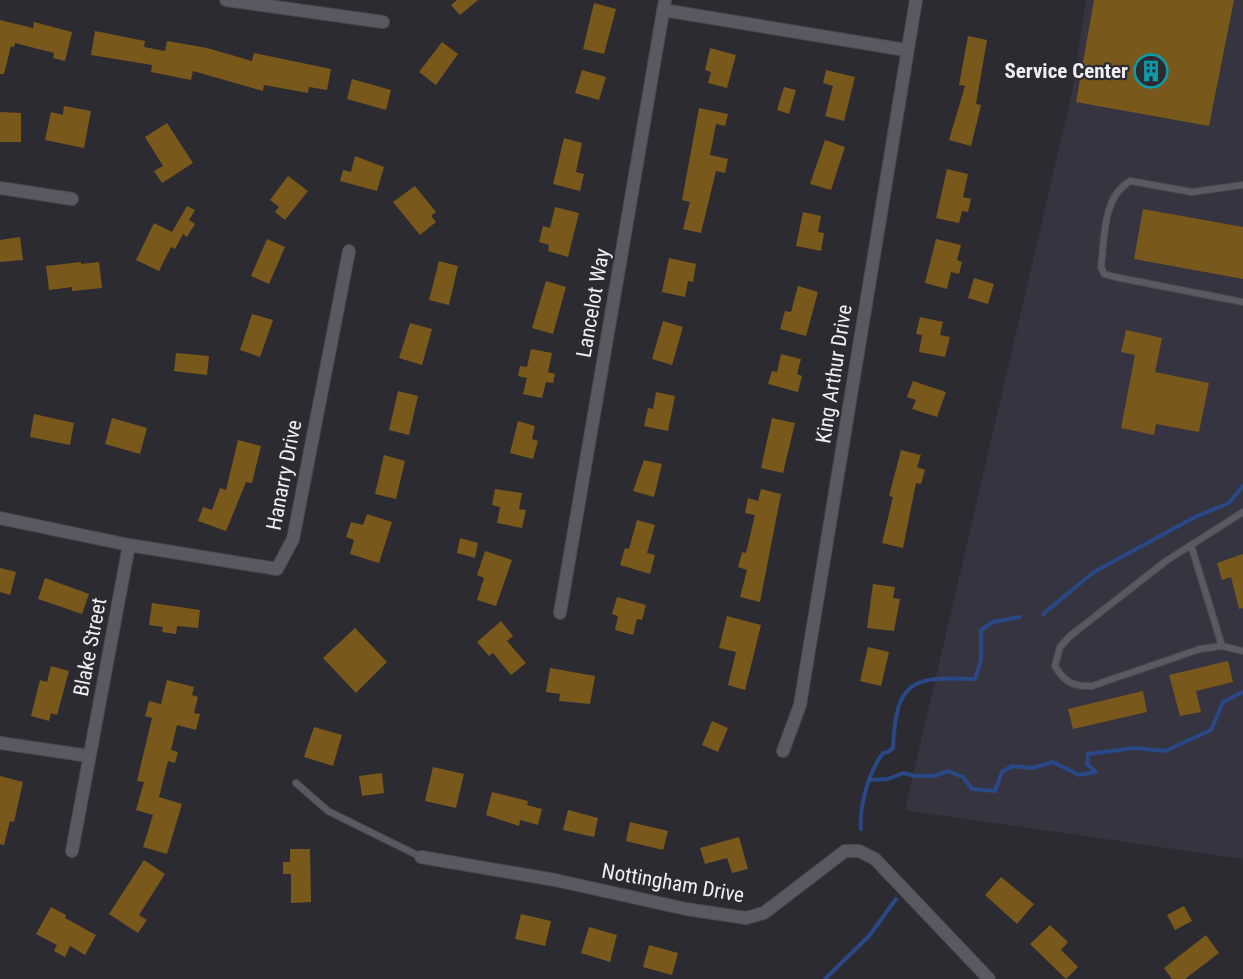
<svg xmlns="http://www.w3.org/2000/svg" width="1243" height="979" font-family="'Roboto Condensed',sans-serif">
<rect width="100%" height="100%" fill="#2d2b32"/>
<!-- built -->
<path fill="#373441" d="M1086,0H1243V859L905,810L1072,93Z"/>
<g fill="none" stroke-linecap="round" stroke-linejoin="round">
<!-- stream -->
<path stroke="#294886" stroke-width="4" d="M1043,614L1094,572L1195,517L1229,503L1243,486
M871,780L888,779L903,773L916,776H934L948,771L963,777L972,789L995,791L1002,772L1012,766L1032,768L1053,762L1079,775L1096,772L1087,764L1088,754L1135,748L1165,751L1211,730L1223,702L1243,692
M861,829C859,805 869,772 883,753L888,752L893,748C896,681 911,676 975,679L981,660V630L993,622L1020,617
M825,979L869,936L896,899"/>
</g>
<!-- building -->
<path fill="#79581b" d="M457,0H478L460,15L451,5Z
M1094,0H1234L1209,126L1076,102Z
M594,3L616,9L604,54L583,49Z
M0,20L33,28L34,22L72,32L65,61L53,58L54,53L15,43L14,47L11,46L4,74H0Z
M95,31L145,41L144,47L165,51L167,41L207,48L252,61L254,53L331,69L327,90L309,87L308,93L264,85L263,91L193,71L191,80L151,72L152,65L91,55Z
M968,36L987,40L976,104L981,105L971,146L949,140L965,86L959,85Z
M442,42L458,54L436,85L419,72Z
M710,48L736,55L727,88L708,83L711,72L705,70Z
M582,70L606,77L599,100L575,93Z
M826,70L855,77L844,121L825,116L833,86L823,83Z
M352,79L391,90L386,110L347,99Z
M784,87L796,90L789,114L777,110Z
M64,106L91,111L84,148L45,140L51,112L63,115Z
M699,108L728,114L725,126L716,124L710,155L728,159L725,173L716,171L701,233L683,229L690,202L682,200Z
M0,112L21,113V142H0Z
M167,123L193,163L162,183L154,171L163,166L145,137Z
M564,138L582,143L576,172L584,174L580,191L553,184Z
M825,140L845,147L831,190L810,184Z
M355,156L384,167L377,191L340,181L343,170L351,172Z
M947,169L968,174L963,197L971,199L968,212L962,211L959,223L936,218Z
M288,176L308,191L285,220L275,212L279,207L270,200Z
M415,186L436,212L431,216L436,222L420,235L393,202Z
M187,206L195,210L189,220L195,224L187,237L183,234L175,249L171,247L159,271L136,260L154,223L172,232Z
M555,207L579,213L568,257L548,251L549,245L539,242L543,226L550,228Z
M1143,209L1243,227V279L1134,259Z
M803,212L821,216L818,232L824,233L821,251L796,246Z
M20,237L23,260L0,262V240Z
M267,239L285,247L269,284L251,276Z
M936,239L961,245L957,260L962,262L959,274L951,272L947,289L925,283Z
M669,258L696,264L693,282L688,281L685,297L662,292Z
M439,261L458,266L449,305L429,300Z
M81,262V264L99,262L102,288L72,291V287L49,290L46,266Z
M974,278L994,284L988,304L968,298Z
M546,281L566,287L553,334L532,328Z
M798,286L818,292L806,336L780,329L785,311L791,312Z
M252,314L273,320L260,357L240,350Z
M920,317L943,322L940,335L950,337L945,357L919,352L922,335L916,334Z
M663,321L683,327L672,365L652,359Z
M410,323L432,329L422,365L399,358Z
M1126,330L1162,338L1155,372L1209,383L1199,432L1156,424L1154,435L1121,428L1135,355L1121,352Z
M531,349L552,353L548,372L555,374L553,383L546,382L542,398L523,394L527,378L518,376L520,366L527,367Z
M176,353L209,356L207,375L174,371Z
M781,354L801,359L797,374L802,376L798,392L768,384L772,371L777,372Z
M913,381L946,392L937,417L912,409L916,400L907,397Z
M398,391L418,396L409,435L389,430Z
M656,392L675,396L668,431L644,426L648,408L653,409Z
M34,414L74,423L70,445L30,437Z
M112,418L147,428L140,454L105,444Z
M772,418L795,423L783,473L761,468Z
M518,421L535,426L532,439L538,441L533,459L510,453Z
M238,440L261,446L252,483L246,482L226,531L198,521L203,507L212,510L220,488L226,490Z
M901,450L921,455L917,467L925,470L921,484L916,483L903,548L882,543L893,497L889,496Z
M384,455L405,461L396,499L375,494Z
M644,460L662,464L654,497L633,491Z
M495,489L522,493L519,509L526,510L522,528L497,523L500,507L492,505Z
M761,489L781,494L760,602L740,597L747,570L738,567L742,552L746,553L755,515L745,513L748,498L758,501Z
M367,514L392,522L379,563L350,554L354,540L346,537L351,522L363,525Z
M637,520L655,525L647,553L655,555L650,574L620,565L625,548L629,549Z
M460,538L478,543L475,558L457,553Z
M485,551L512,560L496,606L477,600L484,578L477,575Z
M1243,554V608L1239,609L1231,577L1222,580L1217,563Z
M0,568L16,572L10,595L0,592Z
M45,578L89,594L82,614L38,599Z
M873,584L895,587L893,598L900,599L894,631L867,628Z
M617,597L646,605L642,620L637,619L633,635L615,630L618,616L612,614Z
M152,603L200,610L198,628L177,626L176,634L162,632L163,627L149,625Z
M727,616L761,625L745,690L728,685L736,652L719,648Z
M501,621L513,636L507,641L526,663L511,675L493,653L489,656L477,642Z
M355,628L387,662L356,693L323,658Z
M868,647L889,652L881,686L860,681Z
M1228,661L1233,682L1196,691L1201,712L1180,716L1169,675Z
M51,666L69,671L57,715L51,713L49,721L31,716L40,680L47,682Z
M550,668L595,676L590,704L559,701L560,694L546,692Z
M167,680L194,687L192,695L198,697L194,713L200,714L196,730L177,725L171,750L178,752L175,763L168,761L159,797L182,804L167,854L143,847L153,815L136,810L144,782L137,781L152,718L145,716L149,701L161,704Z
M1143,691L1147,712L1073,729L1068,709Z
M712,721L728,728L718,752L702,745Z
M314,727L342,735L333,766L304,757Z
M433,767L464,774L456,808L425,801Z
M382,773L384,793L362,796L359,776Z
M0,776L23,782L14,822L10,821L4,845L0,844Z
M492,792L528,801L527,805L542,809L538,825L520,820L519,826L486,815Z
M568,810L598,818L594,837L563,830Z
M630,822L668,831L663,850L626,841Z
M739,837L748,869L732,873L727,858L705,864L700,848Z
M290,849H310L311,902L291,903V874H283V862H290Z
M144,860L165,874L139,915L147,920L138,933L109,914Z
M1001,877L1034,904L1017,924L985,895Z
M1184,906L1192,921L1175,930L1167,915Z
M51,907L66,915L65,918L96,935L85,955L70,946L65,957L54,951L57,945L36,934Z
M521,914L551,921L545,946L515,939Z
M1050,925L1068,942L1061,950L1078,967L1066,979L1030,944Z
M589,927L617,935L610,962L581,953Z
M1206,935L1219,953L1185,979H1172L1164,968Z
M649,945L678,953L672,975L643,967Z"/>
<g fill="none" stroke-linecap="round" stroke-linejoin="round">
<defs>
<path id="service" d="M1243,185L1192,192L1130,181C1102,198 1105,237 1101,267L1104,274L1115,277L1243,302
M1243,512L1166,561L1070,636L1060,647L1055,666C1064,682 1074,687 1092,686L1200,649L1222,646L1243,651
M1191,545L1222,646
M296,783L328,811L421,857"/>
<path id="minor" d="M226,0L383,22
M663,10L906,50
M0,188L72,199
M0,518L129,545L277,569L293,539L349,251
M560,613L665,0
M0,743L89,756
M783,751L800,705L916,0
M72,851L129,545
M421,857L555,880L686,909L746,918L764,913L845,851H859L875,859L989,979"/>
</defs>
<!-- service casing -->
<use href="#service" stroke="#49484e" stroke-width="8"/>
<!-- minor casing -->
<use href="#minor" stroke="#49484e" stroke-width="14"/>
<!-- service -->
<use href="#service" stroke="#5a5961" stroke-width="6"/>
<!-- minor -->
<use href="#minor" stroke="#5a5961" stroke-width="12"/>
</g>
<!-- icons -->
<defs>
<symbol id="building-ring" viewBox="-11 -11 22 22"><circle r="9.5" fill="#2d2b32" stroke="#0f9aa8" stroke-width="1.5"/><path d="M-4-6H4V6H1V3H-1V6H-4ZM-2.5-4.3h1.7v1.8h-1.7ZM.8-4.3h1.7v1.8H.8ZM-2.5-1h1.7V.8h-1.7ZM.8-1h1.7V.8H.8Z" fill="#0f9aa8"/></symbol>
</defs>
<g fill-rule="evenodd">
<use href="#building-ring" x="1132" y="52" width="38" height="38"/>
</g>
<g text-anchor="middle" stroke-width="4.5" stroke-linejoin="round" paint-order="stroke">
<!-- poi labels -->
<g font-size="21" font-weight="bold" fill="#efeef3" stroke="#2d2b32" text-anchor="end">
<text x="1128" y="78">Service Center</text>
</g>
<!-- street labels -->
<g font-size="21" fill="#efeef3" stroke="#2d2b32">
<text transform="translate(593 303) rotate(-80)" y="7">Lancelot Way</text>
<text transform="translate(834 374) rotate(-81)" y="7">King Arthur Drive</text>
<text transform="translate(284 475) rotate(-79)" y="7">Hanarry Drive</text>
<text transform="translate(90 647) rotate(-79)" y="7">Blake Street</text>
<text transform="translate(673 883) rotate(10)" y="7">Nottingham Drive</text>
</g>
</g>
</svg>
